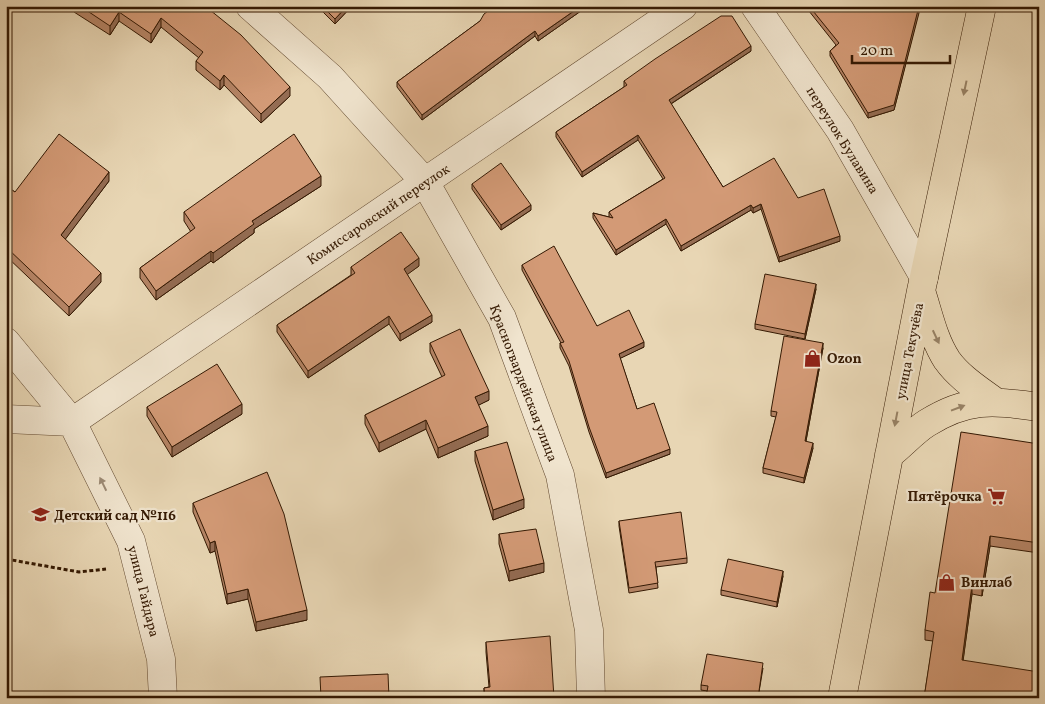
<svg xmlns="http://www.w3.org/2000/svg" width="1045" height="704" font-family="Vollkorn,serif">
<rect width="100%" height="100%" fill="#e8d6b4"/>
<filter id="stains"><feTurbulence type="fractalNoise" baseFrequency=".004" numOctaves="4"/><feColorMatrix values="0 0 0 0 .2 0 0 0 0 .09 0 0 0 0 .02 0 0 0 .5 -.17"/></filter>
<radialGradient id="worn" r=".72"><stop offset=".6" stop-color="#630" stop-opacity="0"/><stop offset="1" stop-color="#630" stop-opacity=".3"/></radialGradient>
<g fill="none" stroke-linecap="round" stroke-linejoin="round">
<defs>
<path id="minor" d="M250,6L330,77L425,182L502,318L560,475L589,630L591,698
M755,6L840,130L924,277
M6,342L72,422L131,541L161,659L163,698
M6,419L72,422L683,6"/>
<path id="major" d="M922,294C929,316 934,340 947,360C959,377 978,389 994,401
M889,455C902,445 914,431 927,423C969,397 993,401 1039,407
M842,698L921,291L982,6"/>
</defs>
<!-- minor casing -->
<use href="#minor" stroke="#61482f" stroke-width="29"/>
<!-- major casing -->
<use href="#major" stroke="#341903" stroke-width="29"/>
<!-- path -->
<path stroke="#341903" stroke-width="3" stroke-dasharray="4 2.5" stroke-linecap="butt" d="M6,559L79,572L106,569"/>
<!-- minor -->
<use href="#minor" stroke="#f0e4ce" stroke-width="28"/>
<!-- major -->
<use href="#major" stroke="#e8d6b4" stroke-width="28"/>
</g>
<!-- wall -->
<path fill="#b58465" stroke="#341903" d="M74,6H205L290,96L261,123L224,85L220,90L196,70V61L199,58L161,27L151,43L119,21L110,35L74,12Z
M317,6H352L335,24Z
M495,6H588L538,41L535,36L422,120L397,87V82L480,21Z
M805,6H920L894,110L868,118L830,56V51L836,45Z
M751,51L671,104L723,187L798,198L840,241L779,262L761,209L753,213L751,210L681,251L666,224L616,255L593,218V213L609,217V212L663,179L638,140L582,177L556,137V132L624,87V81Z
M109,181L65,239L101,282L69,316L6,256V186L15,192Z
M472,184L531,210L501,230L472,189Z
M321,186L254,229V233L213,263L211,261L156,300L140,278V268L191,232L184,221V212Z
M522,265L597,326L644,347L620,358L637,409L670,454L606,478L589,432L569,366L560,348V343H561L522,270Z
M419,266L407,274L432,322L400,341L389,324L308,378L277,332V325L351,275V267Z
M816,289L805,339L755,329V324Z
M430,343L489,400L478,405L488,436L438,458L426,429L379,452L365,424V415L442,377L430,352Z
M823,348L806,441L813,448L804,483L763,473V468L776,417L771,416V411Z
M147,407L242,414L172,457L147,416Z
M1039,444V553L990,546L982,596L972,594L963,660L924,698L933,641L925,640V630Z
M475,451L524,508L493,520L475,461Z
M193,503L307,620L256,631L248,599L227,604L215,551L210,553L193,512Z
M619,521L687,558V563L656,567L658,588L629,593L619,526Z
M499,534L544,572L509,581L499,544Z
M783,576L777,607L721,595V590Z
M486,642L554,698H484V688L489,687L486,652Z
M763,668L758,698H706L707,691L701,690V685Z"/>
<!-- shaded-wall -->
<path fill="#946c53" stroke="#341903" d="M347,6H352L335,24V19Z
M581,6H588L538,41V36Z
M919,6H920L919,13L894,110L868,118V113Z
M119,12V21L110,35V26Z
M161,18V27L151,43V34Z
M535,31V36L422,120V115Z
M751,46V51L669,105V100Z
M224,75V85L220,90V81Z
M290,87V96L261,123V114Z
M638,135V140L582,177V172Z
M109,172V181L61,245V235Z
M321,176V186L254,229V233L213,263V253L252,221Z
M761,204V209L753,213V208Z
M531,205V210L501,230V225Z
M751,205V210L681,251V246Z
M666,219V224L616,255V250Z
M840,236V241L779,262V257Z
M211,251V261L156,300V291Z
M419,258V266L404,277V269Z
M101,273V282L69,316V307Z
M816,284V289L805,339V334Z
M432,315V322L400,341V334Z
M389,316V324L308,378V371Z
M644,342V347L619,359V354Z
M823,343V348L805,446V441Z
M489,391V400L475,407V397Z
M242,404V414L172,457V447Z
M426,420V429L379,452V443Z
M488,426V436L438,458V448Z
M813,443V448L804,483V478Z
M670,449V454L606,478V473Z
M524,499V508L493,520V510Z
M990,536V546L982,596V587Z
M215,541V551L210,553V543Z
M544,563V572L509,581V571Z
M783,571V576L777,607V602Z
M972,585V594L962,669V660Z
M248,589V599L227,604V594Z
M307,610V620L256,631V622Z"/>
<!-- building -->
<path fill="#d39a76" stroke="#341903" d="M80,6H205L241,35L290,87L261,114L224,75L220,81L196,61L203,52L161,18L151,34L119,12L110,26Z
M322,6H347L335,19Z
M495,6H581L538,36L535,31L422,115L397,82L480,21L484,14Z
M809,6H919L894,105L868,113L830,51L839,43Z
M721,16H732L751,46L669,100L723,187L774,158L798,198L824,189L840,236L779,257L761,204L753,208L751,205L681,246L666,219L616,250L593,213L613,218L609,212L665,178L638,135L582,172L556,132L627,85L624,81L655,59Z
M59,134L109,172L61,235L101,273L69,307L6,247V186L15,192Z
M294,134L321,176L252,221L254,224L213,253L211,251L156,291L140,268L195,228L184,212Z
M501,163L531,205L501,225L472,184Z
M401,232L419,258L404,269L432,315L400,334L389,316L308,371L277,325L355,273L351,267Z
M554,246L597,326L629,310L644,342L619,354L637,409L654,403L670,449L606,473L589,427L569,361L560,343L564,342L522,265Z
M765,274L816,284L805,334L755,324Z
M460,329L489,391L475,397L488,426L438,448L426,420L379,443L365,415L445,375L430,343Z
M784,336L823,343L805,441L813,443L804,478L763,468L777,412L771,411Z
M217,364L242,404L172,447L147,407Z
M961,432L1039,444V543L990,536L982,587L972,585L962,660L1039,672V690L1038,698H924L934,632L925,630L930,592L935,593Z
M507,442L524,499L493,510L475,451Z
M267,472L284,514L307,610L256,622L248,589L227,594L215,541L210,543L193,503Z
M681,512L687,558L655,562L658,583L629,588L619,521Z
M536,529L544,563L509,571L499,534Z
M728,559L783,571L777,602L721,590Z
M550,636L554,698H485L484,688L490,687L486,642Z
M707,654L763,663L758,698H706L708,686L701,685Z
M388,674L389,698H321L320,677Z"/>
<!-- one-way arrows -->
<defs><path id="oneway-solid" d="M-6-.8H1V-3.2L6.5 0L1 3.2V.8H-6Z" transform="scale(1.25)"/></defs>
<g fill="#978164">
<use href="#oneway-solid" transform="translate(965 88) rotate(102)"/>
<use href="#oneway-solid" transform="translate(936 337) rotate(65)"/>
<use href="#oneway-solid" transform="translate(958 408) rotate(-21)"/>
<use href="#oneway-solid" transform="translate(896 419) rotate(101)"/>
</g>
<use fill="#9b8973" href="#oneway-solid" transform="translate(103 484) rotate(-116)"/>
<!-- icons -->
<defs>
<symbol id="shop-bare" viewBox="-9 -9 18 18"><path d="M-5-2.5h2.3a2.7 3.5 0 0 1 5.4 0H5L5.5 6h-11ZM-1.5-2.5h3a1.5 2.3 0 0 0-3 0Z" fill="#8f2418" stroke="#f0e4ce" stroke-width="2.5" paint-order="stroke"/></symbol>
<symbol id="supermarket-bare" viewBox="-9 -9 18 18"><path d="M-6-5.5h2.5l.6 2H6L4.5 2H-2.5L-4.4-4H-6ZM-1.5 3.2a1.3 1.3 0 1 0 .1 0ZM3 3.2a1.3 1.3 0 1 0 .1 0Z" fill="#8f2418" stroke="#f0e4ce" stroke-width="2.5" paint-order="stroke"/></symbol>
<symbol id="school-bare" viewBox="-9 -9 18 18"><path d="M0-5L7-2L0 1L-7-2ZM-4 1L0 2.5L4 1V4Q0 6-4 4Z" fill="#8f2418" stroke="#f0e4ce" stroke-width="2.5" paint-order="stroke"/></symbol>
</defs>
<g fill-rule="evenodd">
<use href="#shop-bare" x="800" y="346" width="25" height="25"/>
<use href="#supermarket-bare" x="984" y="484" width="25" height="25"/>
<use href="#school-bare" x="28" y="502" width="25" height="25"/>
<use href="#shop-bare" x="934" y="570" width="25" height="25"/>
</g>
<g text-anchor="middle" stroke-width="4.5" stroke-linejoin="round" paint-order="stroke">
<!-- street labels -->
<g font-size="14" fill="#341903" stroke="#f0e4ce">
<text transform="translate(843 140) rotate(58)" y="5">переулок Булавина</text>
<text transform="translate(378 214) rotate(-34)" y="5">Комиссаровский переулок</text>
<text transform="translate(909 351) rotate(-79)" y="5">улица Текучёва</text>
<text transform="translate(524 383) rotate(69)" y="5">Красногвардейская улица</text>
<text transform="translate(144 591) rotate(76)" y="5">улица Гайдара</text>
</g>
<!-- poi labels -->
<g font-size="14" font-weight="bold" fill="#341903" stroke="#f0e4ce" text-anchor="start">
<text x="827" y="363">Ozon</text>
<text x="982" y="501" text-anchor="end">Пятёрочка</text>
<text x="54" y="520">Детский сад №116</text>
<text x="961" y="587">Винлаб</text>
</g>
</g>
<!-- margin -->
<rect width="1045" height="704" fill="none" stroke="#e8d6b4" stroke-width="25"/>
<rect x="8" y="8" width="1030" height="689" fill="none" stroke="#341903" stroke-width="2.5"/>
<rect x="12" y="12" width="1020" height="679" fill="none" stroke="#341903"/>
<!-- scale -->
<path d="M852 55v8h98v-8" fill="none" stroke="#341903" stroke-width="2.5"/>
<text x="860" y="55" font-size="15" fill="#341903" stroke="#f0e4ce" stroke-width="4" paint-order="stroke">20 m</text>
<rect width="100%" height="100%" filter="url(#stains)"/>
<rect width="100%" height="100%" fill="url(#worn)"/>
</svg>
